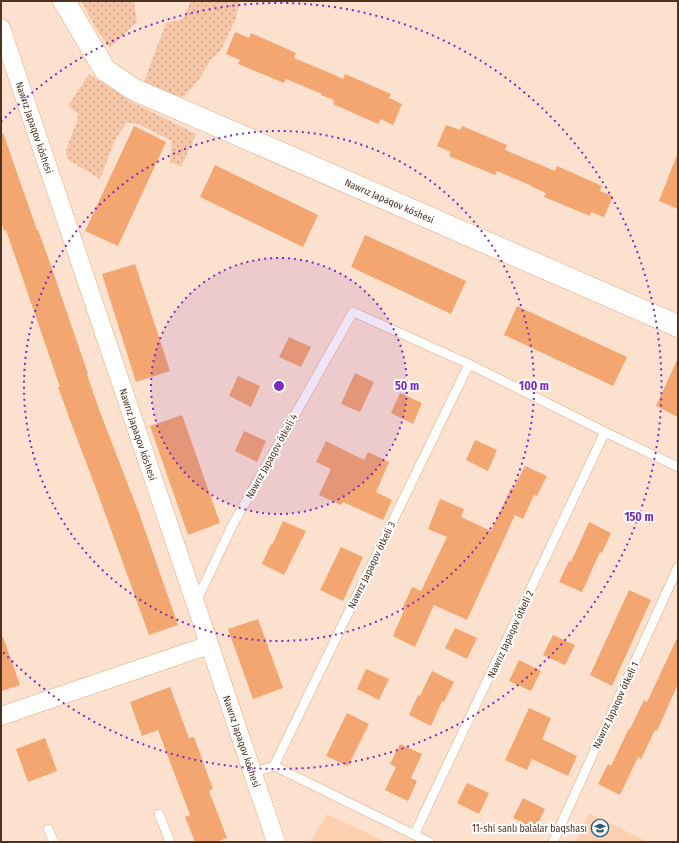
<svg xmlns="http://www.w3.org/2000/svg" width="679" height="843" font-family="'Fira Sans Condensed',sans-serif">
<defs>
<pattern id="grass-dots" width="8" height="8" patternUnits="userSpaceOnUse"><rect width="8" height="8" fill="#f5c6a7"/><path d="M2 2h.1M6 6h.1" fill="none" stroke="#c9a188" stroke-width="1.8" stroke-linecap="round"/></pattern>
</defs>
<rect width="100%" height="100%" fill="#fde1cf"/>
<!-- built -->
<path fill="#fdd0b2" d="M589,813L648,842H575Z
M327,814L386,842H310Z"/>
<!-- grass -->
<path fill="url(#grass-dots)" d="M81,1H132L134,3L137,22L110,47L98,32Z
M191,1H240L236,18L221,50L210,61L198,81L183,97L168,94L144,82L166,23L183,19Z
M89,74L132,102L196,134L181,167L170,162L172,141L141,125L127,122L115,140L100,179L67,159L66,149L77,122L78,114L68,106Z"/>
<!-- building -->
<path fill="#f3a66f" d="M235,32L249,38L251,33L296,53L294,58L330,73L343,79L345,74L391,94L389,98L402,104L393,125L381,119L378,124L333,104L334,100L321,95L322,94L286,79L284,83L238,64L240,60L226,54Z
M446,125L460,130L462,126L507,145L505,150L555,171L557,166L602,186L600,191L613,196L604,217L591,212L590,216L544,197L546,193L532,187V186L497,171L495,175L449,156L451,152L437,146Z
M134,126L166,142L118,246L85,231Z
M3,133L37,230H38L50,263L88,374L87,375L100,412L140,516L178,625L149,635L97,491L70,420L58,387H60L6,230L4,231L1,221V134Z
M677,155H678V209L659,201Z
M215,165L318,215L303,247L200,197Z
M365,235L466,281L451,314L351,267Z
M135,264L170,371L136,382L102,274Z
M517,306L627,357L613,386L504,335Z
M289,337L311,347L301,367L279,357Z
M678,358V417L656,406Z
M355,373L374,382L360,412L341,404Z
M238,376L260,386L251,407L229,396Z
M400,393L422,403L413,424L391,413Z
M182,415L220,523L188,535L150,426Z
M244,431L266,441L257,462L235,451Z
M475,440L497,450L488,471L466,460Z
M326,441L364,460L368,452L389,462L376,492L392,500L383,520L343,502L341,505L319,495L331,469L316,462Z
M525,466L547,476L537,496L534,495L523,519L515,515L467,620L434,605L415,647L393,636L405,608L403,607L412,587L421,591L447,537L428,529L440,499L464,509L461,517L491,531L511,488L513,489Z
M283,521L306,531L284,575L262,564L271,544L272,545Z
M589,522L611,533L602,553L600,552L582,592L559,582L569,561L571,562Z
M341,547L363,557L343,601L320,590Z
M629,590L651,600L612,686L590,675Z
M258,619L283,688L253,699L228,629Z
M455,628L477,638L467,659L445,648Z
M553,635L575,645L565,665L543,655Z
M678,636V684L657,731L655,730L641,759L638,757L620,795L598,784L608,764L611,766L629,728L630,729L644,700L647,702Z
M1,637H3L20,685L1,691Z
M519,660L541,671L531,691L509,681Z
M366,669L389,679L379,700L357,689Z
M432,671L454,682L444,702L442,701L431,726L409,715L418,695L420,696Z
M170,687L189,738L194,737L213,789L209,791L227,838L216,842H195L185,817L190,815L158,730L142,736L130,702Z
M529,708L551,718L542,739L577,756L568,776L532,759L527,770L505,760Z
M347,713L369,724L348,766L326,756Z
M45,738L57,771L28,782L16,749Z
M400,744L422,754L411,778L417,781L408,801L385,790L396,767L390,764Z
M467,783L489,793L479,814L457,803Z
M523,798L545,809L535,829L513,818Z"/>
<g fill="none" stroke-linecap="round" stroke-linejoin="round">
<defs>
<path id="service" d="M196,602L232,526L353,312L469,364L605,432L678,467
M274,766L469,364
M252,773L274,766L429,842
M159,814L170,842
M48,829L54,842
M414,835L605,432
M553,842L678,567"/>
<g id="minor">
<path id="s1" d="M1,28L276,842"/>
<path d="M1,716L209,645"/>
</g>
<g id="tertiary">
<path id="s2" d="M64,1L105,70L133,89L678,326"/>
</g>
</defs>
<!-- service casing -->
<use href="#service" stroke="#e7a679" stroke-width="10"/>
<!-- minor casing -->
<use href="#minor" stroke="#e7a679" stroke-width="19"/>
<!-- tertiary casing -->
<use href="#tertiary" stroke="#e7a679" stroke-width="23"/>
<!-- service -->
<use href="#service" stroke="#fff" stroke-width="9"/>
<!-- minor -->
<use href="#minor" stroke="#fff" stroke-width="18"/>
<!-- tertiary -->
<use href="#tertiary" stroke="#fff" stroke-width="22"/>
</g>
<!-- distance rings -->
<circle cx="279" cy="386" r="128" fill="#7b2cbf" fill-opacity=".12"/>
<g fill="none" stroke="#7b2cbf" stroke-width="2" stroke-dasharray="2 4">
<circle cx="279" cy="386" r="128"/>
<circle cx="279" cy="386" r="255"/>
<path d="M1 122A383 383 0 1 1 1 650"/>
</g>
<!-- icons -->
<defs>
<symbol id="school-ring" viewBox="-11 -11 22 22"><circle r="9.5" fill="#fff" stroke="#2a5e7b" stroke-width="1.5"/><path d="M0-5L7-2L0 1L-7-2ZM-4 1L0 2.5L4 1V4Q0 6-4 4Z" fill="#2a5e7b"/></symbol>
</defs>
<g fill-rule="evenodd">
<use href="#school-ring" x="590" y="818" width="20" height="20"/>
</g>
<g text-anchor="middle" stroke-width="4" stroke-linejoin="round" paint-order="stroke">
<!-- street labels -->
<g font-size="10" fill="#4e3320" stroke="#fff">
<text dy="4" stroke="none"><textPath href="#s1" startOffset="105">Nawrız Japaqov kóshesi</textPath></text>
<text dy="4" stroke="none"><textPath href="#s2" startOffset="394">Nawrız Japaqov kóshesi</textPath></text>
<text dy="4" stroke="none"><textPath href="#s1" startOffset="429">Nawrız Japaqov kóshesi</textPath></text>
<text transform="translate(271 456) rotate(-61)" y="4">Nawrız Japaqov ótkeli 4</text>
<text transform="translate(371 565) rotate(-64)" y="4">Nawrız Japaqov ótkeli 3</text>
<text transform="translate(510 634) rotate(-65)" y="4">Nawrız Japaqov ótkeli 2</text>
<text transform="translate(615 705) rotate(-65)" y="4">Nawrız Japaqov ótkeli 1</text>
<text dy="4" stroke="none"><textPath href="#s1" startOffset="753">Nawrız Japaqov kóshesi</textPath></text>
</g>
<!-- poi labels -->
<g font-size="10" fill="#4e3320" stroke="#fff" text-anchor="end">
<text x="587" y="832">11-shi sanlı balalar baqshası</text>
</g>
</g>
<circle cx="279" cy="386" r="6" fill="#7b2cbf" stroke="#fff" stroke-width="2"/>
<g font-size="12" text-anchor="middle" font-weight="bold" fill="#7b2cbf" stroke="#fff" stroke-width="4" stroke-linejoin="round" paint-order="stroke">
<text x="407" y="390">50 m</text>
<text x="534" y="390">100 m</text>
<text x="639" y="521">150 m</text>
</g>
<!-- border -->
<rect width="679" height="843" fill="none" stroke="#4e3320" stroke-width="4"/>
</svg>
